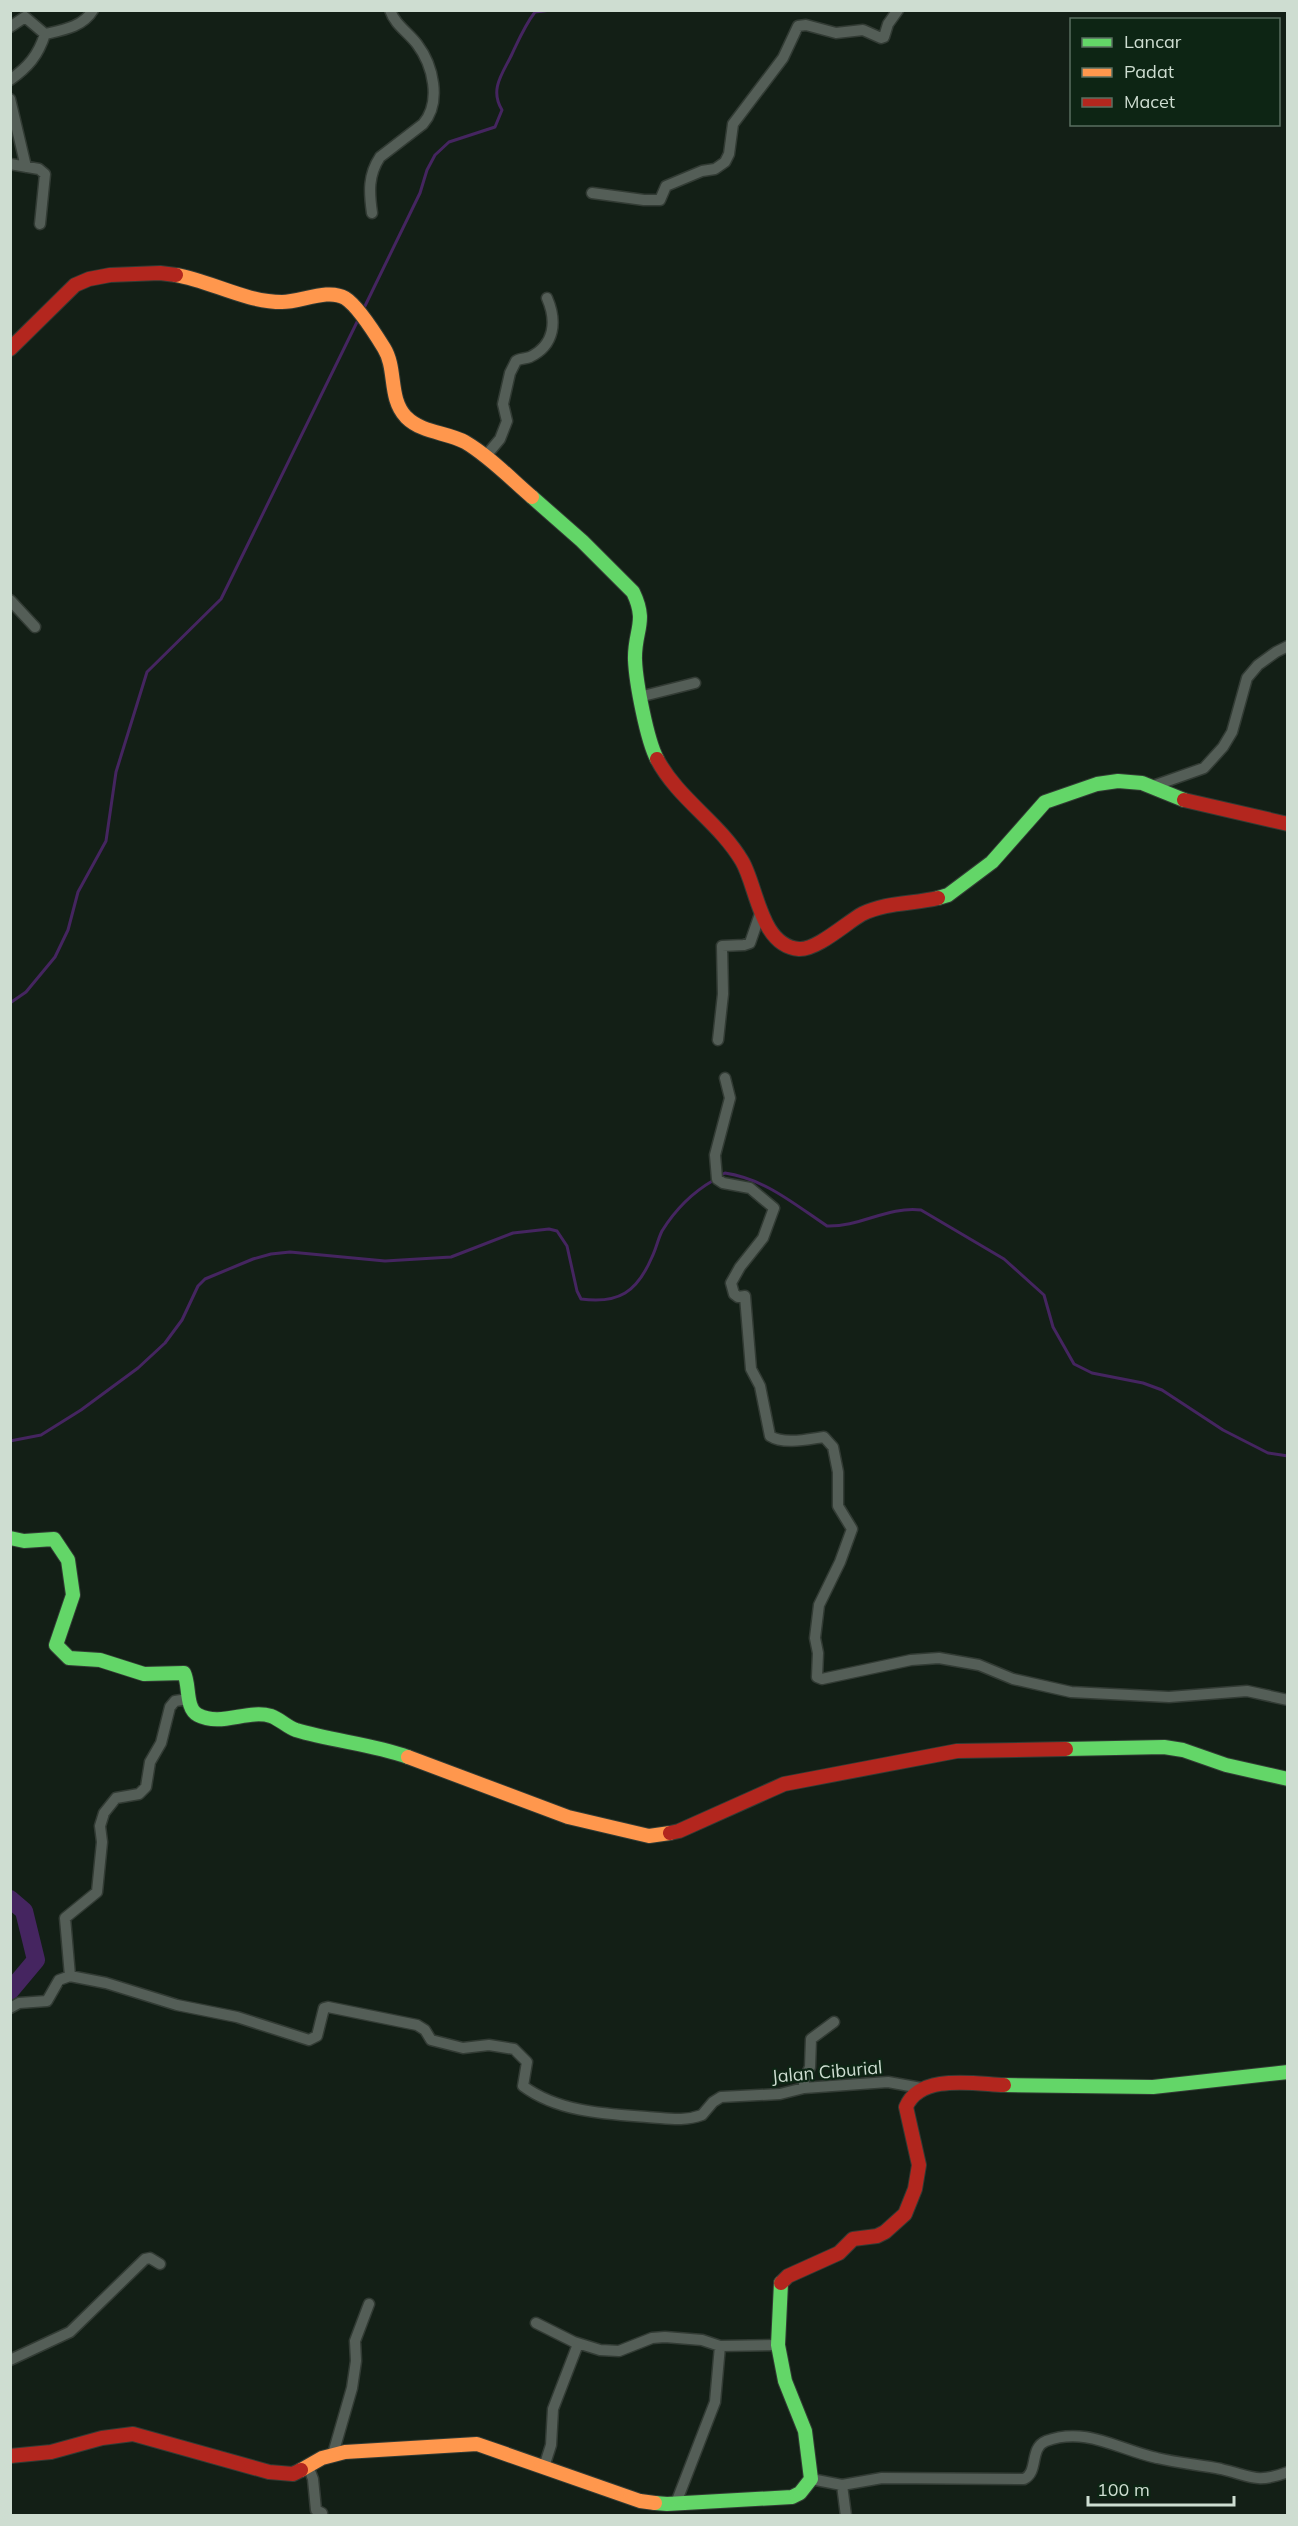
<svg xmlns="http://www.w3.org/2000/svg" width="1298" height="2526" font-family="Mulish,sans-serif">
<rect width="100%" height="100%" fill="#131f16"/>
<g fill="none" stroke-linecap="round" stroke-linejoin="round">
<!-- stream -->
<path stroke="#452560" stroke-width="3" d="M363,310L420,193L427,170L435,155L449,142L495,127L502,110C489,89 503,73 512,54C519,39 525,25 535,12L551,10
M10,1003L26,992L55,957L68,930L78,892L106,841L116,772L147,672L221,599L359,318
M719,1176L725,1173C765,1179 794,1204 827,1226C860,1227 888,1206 921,1210L1004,1259L1044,1295L1053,1327L1074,1364L1092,1373L1143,1383L1162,1390L1223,1430L1268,1453L1288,1456
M10,1441L41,1435L81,1410L138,1368L165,1343L182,1320L198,1286L205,1279L253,1259L271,1254L290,1252L385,1261L451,1257L513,1233L549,1229L557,1231L567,1246L577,1291L581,1299C619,1304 637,1292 652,1257C656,1249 658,1239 662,1231C675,1210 693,1192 714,1180"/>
<!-- river -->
<path stroke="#452560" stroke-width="18" d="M10,1899L24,1911L36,1960L10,1991"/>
<defs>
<path id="street" d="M10,27L25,17L45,34C63,30 83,27 93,10
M10,80C28,67 38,56 45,34
M10,99L26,167
M10,164L39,169L45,174L40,224
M592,193L644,200H660L666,186L702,171L715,169L725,162L729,154L733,124L783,58L798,26L806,25L836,33L863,30L881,38L884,37L888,24L898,10
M372,213C369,192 368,175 380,157L423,124C442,102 433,65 417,44C408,32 395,25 390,10
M485,457L500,439L507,421L503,404L510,373L516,361C520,358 525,359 530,357C555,345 557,321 547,298
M10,600L35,627
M643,696L695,683
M1153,786L1204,768L1223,747L1232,732L1247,678L1258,665L1276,652L1288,646
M718,1040L723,994L722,946L744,945L750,943L760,914
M725,1078L730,1098L715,1155L717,1179L723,1183L750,1188L774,1208L763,1238L740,1267L731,1283L734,1294L738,1297L745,1296L751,1369L760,1386L770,1436C784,1445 809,1439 824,1437L833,1447L838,1472V1506L852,1529L840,1562L819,1605L815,1638L818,1653L817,1677L822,1679L911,1660L939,1658L979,1665L1013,1679L1071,1692L1169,1697L1247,1691L1288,1700
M70,1976L65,1918L97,1892L102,1842L100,1826L104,1813L116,1798L139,1794L146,1787L150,1762L161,1743L170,1707L175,1701L188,1699
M10,2008L19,2003L47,2001L59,1980L70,1976L106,1983L177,2005L237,2017L309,2040L317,2036L324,2008L328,2007L417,2025L425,2030L431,2040L463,2048L489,2045L514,2049L527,2062L523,2086C558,2112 605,2114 647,2117C667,2118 683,2122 702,2115L713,2102L721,2097L780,2094L804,2088L888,2082L921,2088
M804,2088V2080L810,2067L811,2039L834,2022
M536,2323L574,2342L600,2350L619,2351L652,2338L665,2337L702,2340L720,2346L778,2345
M10,2360L70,2332L145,2259L150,2258L160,2264
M333,2454L352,2388L356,2361L355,2341L369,2304
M308,2466L313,2479L316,2510L322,2513
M544,2467L551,2445L553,2409L578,2344
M811,2479L842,2485L846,2516
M842,2485L882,2478L1024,2479C1039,2472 1029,2448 1046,2441C1086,2426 1119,2450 1157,2458C1178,2463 1200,2465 1221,2469C1251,2476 1256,2484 1288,2472
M676,2503L715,2402L720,2346"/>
<path id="fast" d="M532,497L582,541L633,592C648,623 634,630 635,660C636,683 647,740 657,759
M938,898L948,895L992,862L1045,802L1097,784L1118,781L1142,783L1184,800
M10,1538L24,1541L54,1539L68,1560L73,1595L56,1645L69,1658L100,1660L144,1674L184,1673C190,1685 185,1708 198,1715C221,1727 248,1709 271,1716C280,1719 287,1727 296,1730C332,1741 372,1744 408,1757
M1066,1749L1164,1747L1183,1750L1226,1765L1288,1779
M1004,2085L1153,2087L1288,2072
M655,2503L667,2504L792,2497L800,2493L811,2479L805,2431L785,2381L778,2345L781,2283"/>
<path id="slow" d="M176,275C211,281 245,302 282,302C301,302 328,288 345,298C358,306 376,335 384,348C397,369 388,398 406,417C422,433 446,432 465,442C489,456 511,479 532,497
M408,1757L568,1817L649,1836L670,1833
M301,2470L322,2458L345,2452L477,2444L640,2501L655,2503"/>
<path id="jam" d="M10,349L75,285L89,279L110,275L160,273L176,275
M657,759C678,799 719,822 742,861C757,886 760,946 799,949C817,950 846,923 862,914C886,902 913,904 938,898
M1184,800L1288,824
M670,1833L679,1831L784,1784L957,1751L1066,1749
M781,2283L788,2276L839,2253L853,2239L877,2236L885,2232L905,2214L915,2189L919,2165L906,2107C920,2073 975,2084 1004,2085
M10,2456L51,2452L102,2438L133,2434L269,2472L293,2474L301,2470"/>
</defs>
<!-- street casing -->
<use href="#street" stroke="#323b34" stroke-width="13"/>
<!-- fast casing -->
<use href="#fast" stroke="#323b34" stroke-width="16"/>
<!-- slow casing -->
<use href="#slow" stroke="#323b34" stroke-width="16"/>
<!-- jam casing -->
<use href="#jam" stroke="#323b34" stroke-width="16"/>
<!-- street -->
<use href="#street" stroke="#545e57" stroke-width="10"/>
<!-- fast -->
<use href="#fast" stroke="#63d668" stroke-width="14"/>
<!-- slow -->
<use href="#slow" stroke="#ff974d" stroke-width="14"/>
<!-- jam -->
<use href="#jam" stroke="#b3261e" stroke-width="14"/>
</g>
<g text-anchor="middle" stroke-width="4.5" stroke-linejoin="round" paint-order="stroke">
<!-- street labels -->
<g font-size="18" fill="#ceddd1" stroke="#0d2514">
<text transform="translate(827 2072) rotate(-5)" y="6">Jalan Ciburial</text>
</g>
</g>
<!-- border -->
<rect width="1298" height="2526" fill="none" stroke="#ceddd1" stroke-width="24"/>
<!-- legend -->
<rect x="1070" y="18" width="210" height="108" fill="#0d2514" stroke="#5a6f60" stroke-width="1.5"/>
<rect x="1082" y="38" width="30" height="9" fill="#63d668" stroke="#5a6f60" stroke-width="1.5"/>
<text x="1124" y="48" font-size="18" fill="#ceddd1">Lancar</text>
<rect x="1082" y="68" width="30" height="9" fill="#ff974d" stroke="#5a6f60" stroke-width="1.5"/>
<text x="1124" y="78" font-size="18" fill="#ceddd1">Padat</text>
<rect x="1082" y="98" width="30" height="9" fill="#b3261e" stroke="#5a6f60" stroke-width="1.5"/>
<text x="1124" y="108" font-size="18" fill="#ceddd1">Macet</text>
<!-- scale -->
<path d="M1088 2496v9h146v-9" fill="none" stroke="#ceddd1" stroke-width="3"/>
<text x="1097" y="2496" font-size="18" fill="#ceddd1" stroke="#0d2514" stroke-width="4.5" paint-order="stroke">100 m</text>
</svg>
